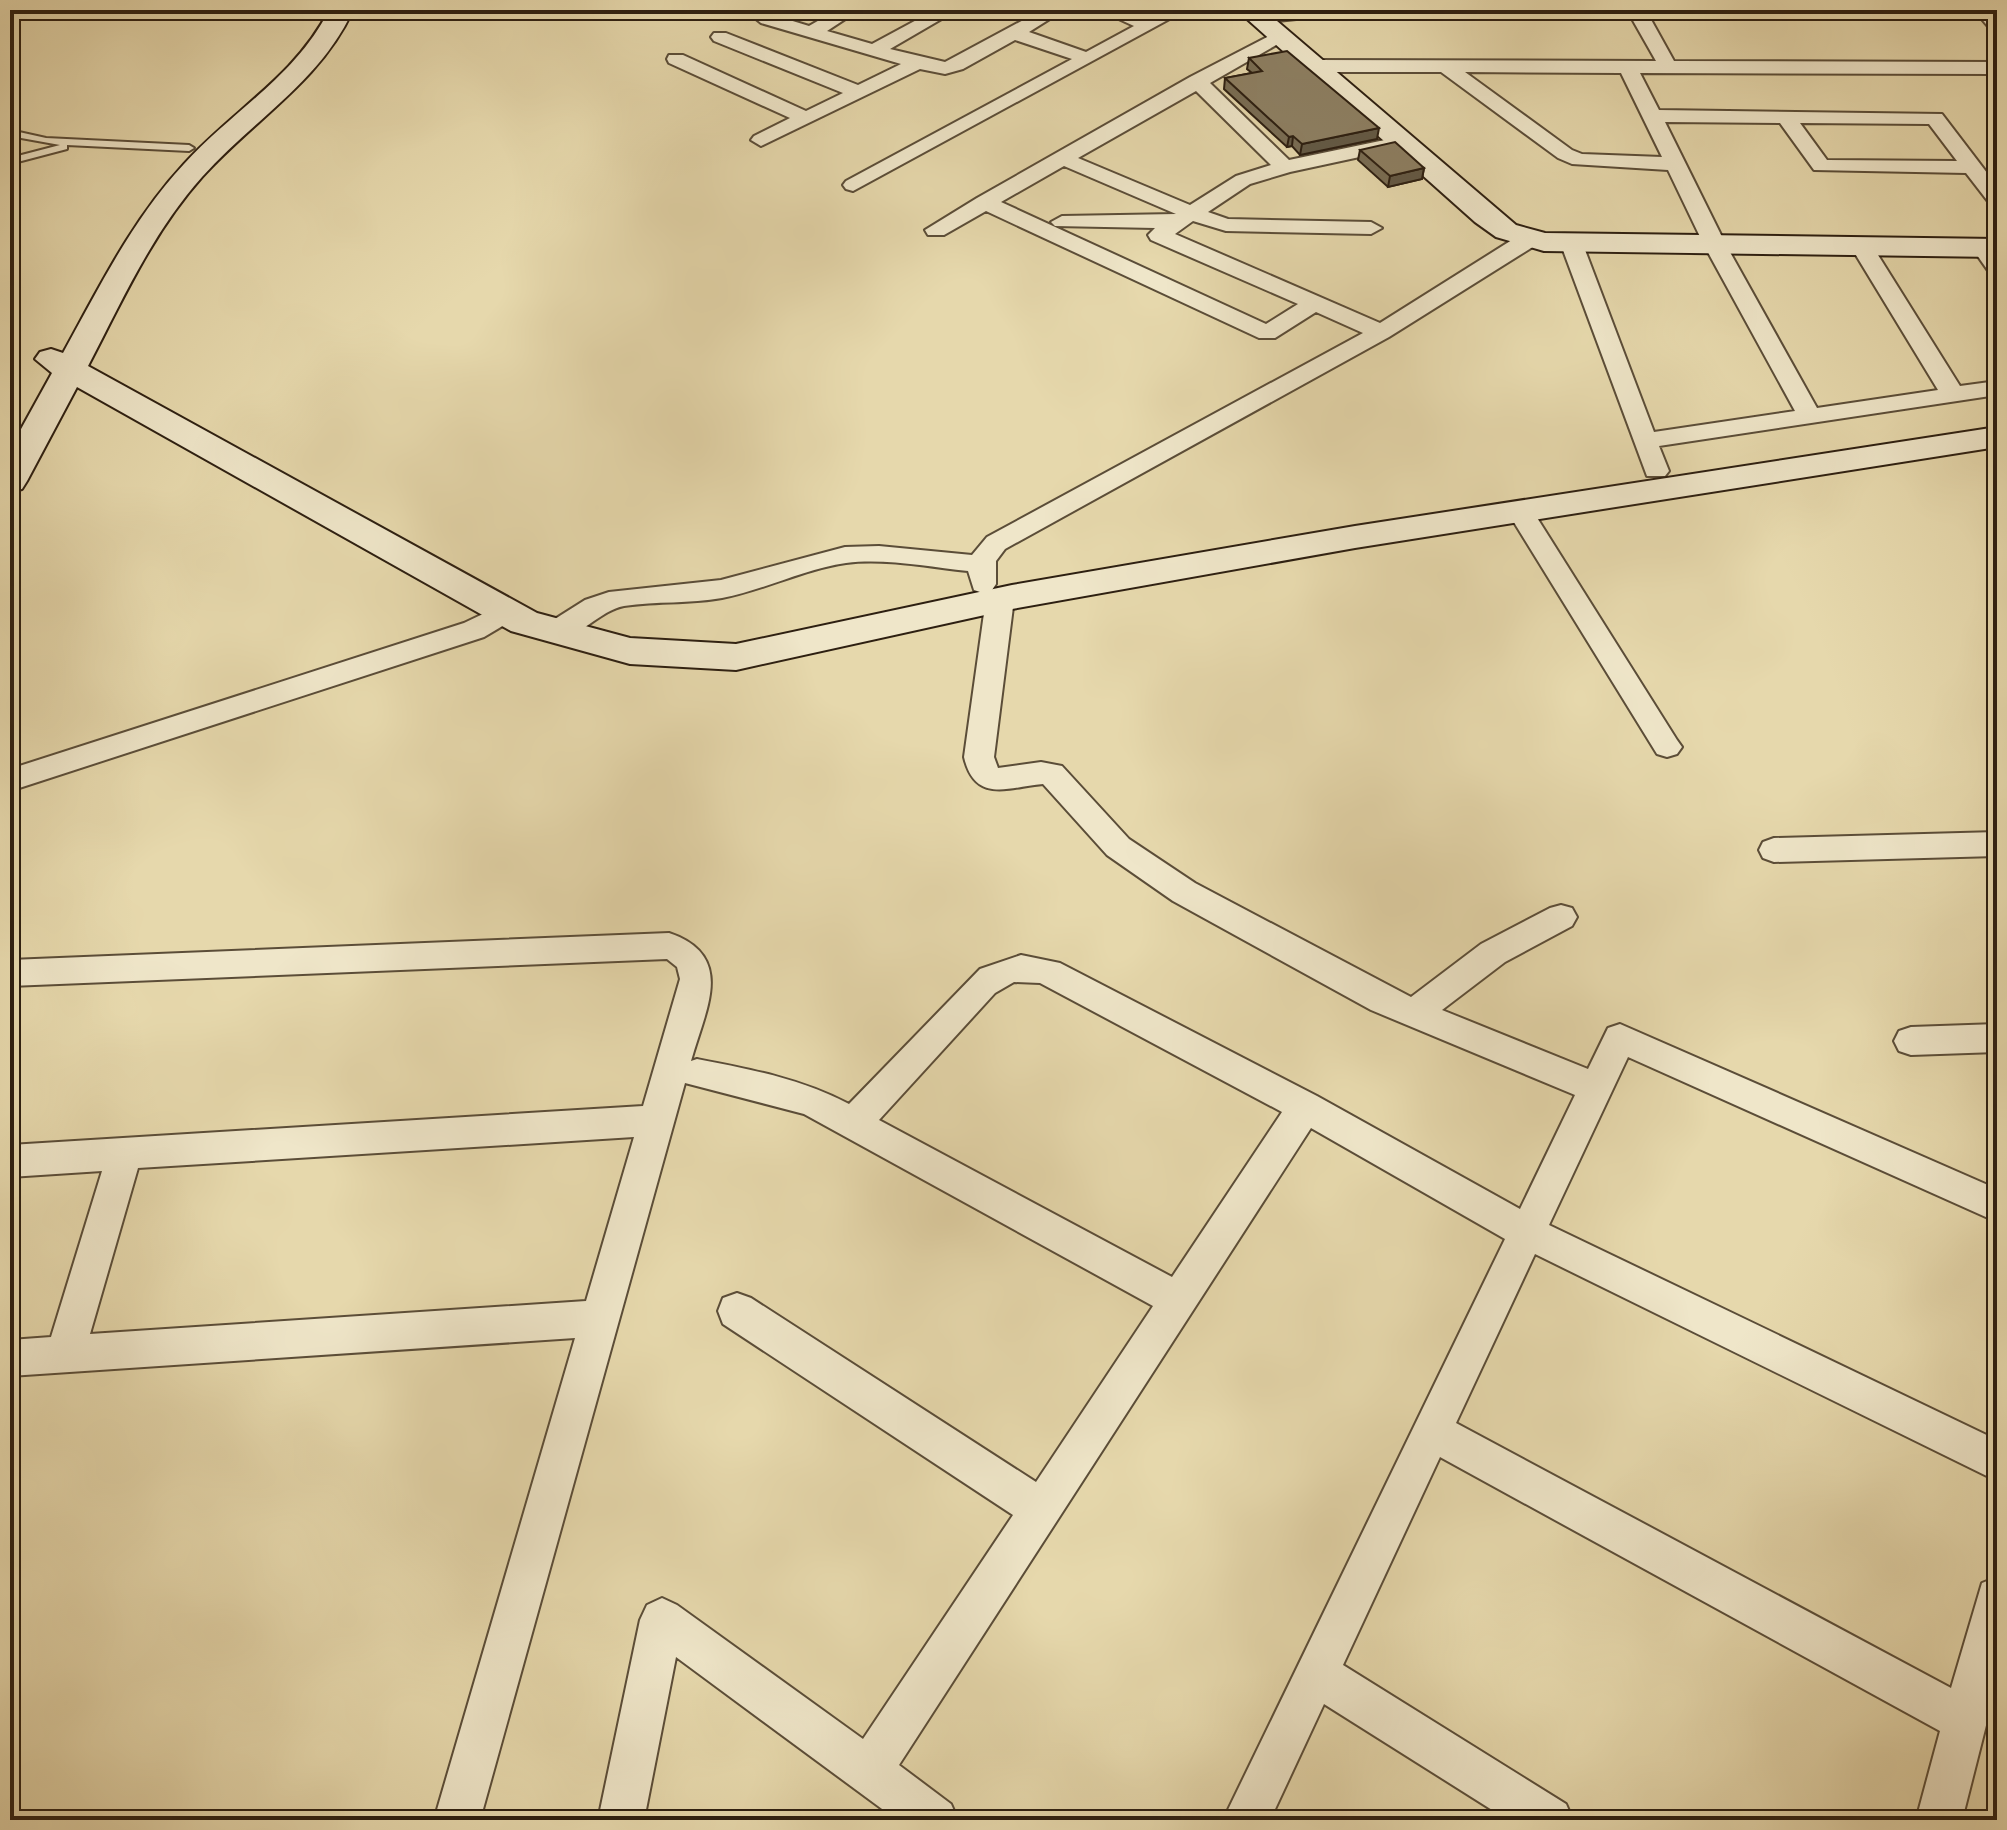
<svg xmlns="http://www.w3.org/2000/svg" width="2007" height="1830" font-family="Vollkorn,serif">
<rect width="100%" height="100%" fill="#e6d8ac"/>
<filter id="stains"><feTurbulence type="fractalNoise" baseFrequency=".0025" numOctaves="4"/><feColorMatrix values="0 0 0 0 .2 0 0 0 0 .09 0 0 0 0 .02 0 0 0 .5 -.17"/></filter>
<radialGradient id="worn" r=".72"><stop offset=".6" stop-color="#630" stop-opacity="0"/><stop offset="1" stop-color="#630" stop-opacity=".3"/></radialGradient>
<g fill="none" stroke-linecap="round" stroke-linejoin="round">
<defs>
<path id="lane" d="M10,130L46,138L189,145L194,148L189,151L67,145V149L10,164V158L60,145L10,136Z"/>
<path id="street" d="M753,10H771L770,13L773,15L809,26L837,10H859L827,31L872,44L935,10H957L890,49L945,62L1042,10H1064L1029,32L1086,52L1134,26L1099,10H1125L1148,18L1164,10H1186L853,191L846,189L843,185L846,181L1072,59L1015,40L963,69L945,74L920,69L761,146L751,140L754,136L790,118L669,63L667,59L669,55H683L806,111L843,93L714,41L711,37L714,33H726L858,85L901,64L761,23L751,15Z
M1283,10H1573L1576,14L1567,19L1306,18L1258,23L1249,18L1258,13Z
M1627,10H1882L1873,15L1649,16L1674,61L1997,62V74L1640,73L1659,110L1942,114L1997,186V206L1990,204L1966,173L1814,170L1780,123L1665,122L1726,245L1817,408L1938,390L1851,247L1862,241L1873,247L1960,386L1997,381V395L1659,446L1669,471L1665,476H1647L1560,242L1563,237H1579L1582,242L1654,432L1795,411L1704,245L1668,170L1572,164L1558,158L1441,72H1312L1303,66L1312,60L1656,61ZM1465,72L1621,73L1662,157L1582,154L1572,150ZM1800,123L1929,124L1957,161L1827,160Z
M1974,10H1993L1997,15V31L1991,30Z
M1279,31L1288,36L1285,40L1210,83L1289,160L1399,137L1409,143L1406,147L1290,172L1250,184L1208,212L1228,219L1371,222L1382,228L1371,234L1226,231L1193,221L1175,234L1380,323L1523,233H1539L1542,238L1539,243L1389,337L1005,549L996,561V584L992,590L983,593L974,590L968,571C929,567 885,558 846,563C804,569 764,590 722,598C690,604 656,601 624,606C597,611 575,645 547,638L543,631L547,624L585,600L609,592L721,580L845,547L879,546L972,555L987,537L1363,333L1316,312L1275,338H1259L986,211L944,235H928L925,230L977,198L1190,77ZM1196,91L1271,165L1236,176L1190,205L1078,158ZM1064,166L1176,214L1062,216L1051,222L1055,226L1155,228L1148,235L1151,240L1298,304L1266,324L1001,202Z
M1983,242C1999,246 1997,259 1997,274L1989,272L1972,248Z
M1520,503L1529,505L1677,740L1682,747L1677,754L1667,757L1657,754L1507,511L1511,505Z
M1000,590L1010,593L1014,599L994,757L998,768L1041,762L1062,766L1129,839L1195,883L1411,997L1481,944L1550,908L1561,905L1572,908L1577,917L1572,926L1505,962L1442,1010L1588,1069L1608,1028L1620,1024L1997,1189V1222L1628,1057L1549,1225L1997,1440V1481L1535,1254L1456,1423L1951,1688L1982,1583L1997,1577V1682L1962,1820H1916L1940,1731L1440,1457L1343,1665L1566,1804L1573,1820H1508L1324,1704L1270,1820H1223L1505,1239L1311,1128L899,1765L951,1804L958,1820H897L676,1657L644,1820H598L640,1620L647,1605L662,1598L677,1605L863,1739L1013,1515L723,1324L718,1311L723,1298L737,1293L751,1298L1036,1482L1153,1306L804,1114L685,1083L480,1820H434L575,1338L10,1376V1340L51,1337L102,1171L10,1177V1145L643,1106L680,979L677,967L667,959L10,986V960L669,933C737,956 705,1010 691,1061L697,1059C749,1069 802,1079 849,1104L980,969L1021,955L1060,963L1317,1096L1520,1209L1575,1095L1371,1010L1173,901L1107,855L1043,784C1008,787 975,804 964,757L986,599L990,593ZM1014,982L1040,983L1282,1112L1172,1277L879,1120L995,993ZM634,1137L586,1301L90,1334L138,1168Z
M506,603L516,606L520,612L516,618L484,637L10,791V769L464,623Z
M1997,832V856L1774,862L1763,858L1759,850L1763,842L1774,838Z
M1997,1024V1052L1911,1055L1899,1051L1894,1041L1899,1031L1911,1027Z"/>
<path id="secondary" d="M329,10H353C320,82 253,120 202,177C152,233 122,301 88,366L537,613L630,638L736,644L1012,585L1355,526L1997,427V447L1355,548L1012,609L736,670L630,664L511,631L77,387L27,481L22,489L10,492V449L52,373L35,359L40,352L51,349L63,353C100,286 132,220 184,164C232,111 296,76 329,10Z
M1237,10H1264L1516,225L1545,233L1997,239V257L1544,251L1496,237L1475,222Z"/>
</defs>
<!-- lane casing -->
<use href="#lane" stroke="#5b4d38" stroke-width="4"/>
<!-- street casing -->
<use href="#street" stroke="#5b4d38" stroke-width="4"/>
<!-- secondary casing -->
<use href="#secondary" stroke="#2d1f11" stroke-width="4"/>
<!-- lane -->
<use href="#lane" fill="#efe6c9" fill-rule="evenodd"/>
<!-- street -->
<use href="#street" fill="#efe6c9" fill-rule="evenodd"/>
<!-- secondary -->
<use href="#secondary" fill="#efe6c9" fill-rule="evenodd"/>
</g>
<!-- wall -->
<path fill="#796d54" stroke="#2d1f11" stroke-width="2" d="M1249,58L1377,139L1300,155L1292,146L1287,147L1224,89L1225,78L1252,73L1247,69Z
M1360,150L1424,168L1422,179L1388,187L1358,160Z"/>
<!-- shaded-wall -->
<path fill="#635945" stroke="#2d1f11" stroke-width="2" d="M1379,128L1377,139L1300,155L1302,144Z
M1293,136L1292,146L1287,147L1289,137Z
M1424,168L1422,179L1388,187L1390,176Z"/>
<!-- building -->
<path fill="#8d7f62" stroke="#2d1f11" stroke-width="2" d="M1287,51L1379,128L1302,144L1293,136L1289,137L1225,78L1262,71L1249,58Z
M1395,142L1424,168L1390,176L1360,150Z"/>
<!-- margin -->
<rect width="2007" height="1830" fill="none" stroke="#e6d8ac" stroke-width="40"/>
<rect x="12" y="12" width="1983" height="1806" fill="none" stroke="#2d1f11" stroke-width="4"/>
<rect x="20" y="20" width="1967" height="1790" fill="none" stroke="#2d1f11" stroke-width="2"/>
<rect width="100%" height="100%" filter="url(#stains)"/>
<rect width="100%" height="100%" fill="url(#worn)"/>
</svg>
